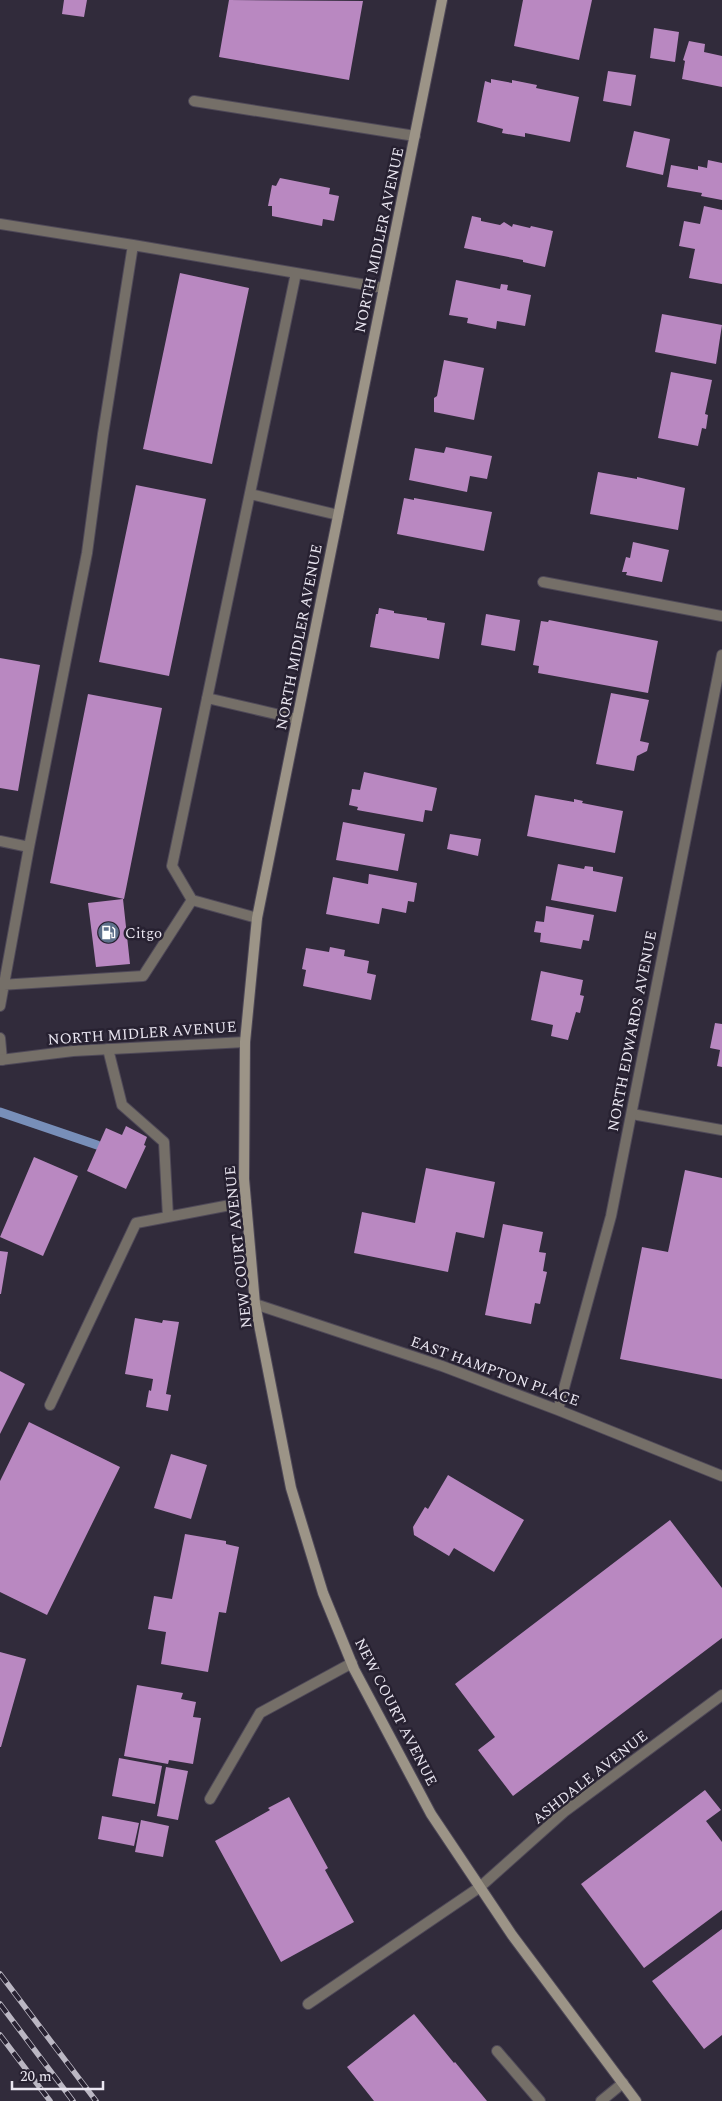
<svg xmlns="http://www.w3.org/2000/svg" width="722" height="2101" font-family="Spectral,serif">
<rect width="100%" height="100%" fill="#312b3b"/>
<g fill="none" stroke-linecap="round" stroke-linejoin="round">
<!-- stream -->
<path stroke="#788fb9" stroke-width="9" d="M0,1112L97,1145"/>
</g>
<!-- building -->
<path fill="#b988c1" d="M64,0H87L84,17L62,14Z
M229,0L363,1L349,80L219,57Z
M523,0H592L579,60L514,46Z
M654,28L679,32L675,62L650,58Z
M689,41L705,44L704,52L722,56V87L682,79L685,61L683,60Z
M608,71L636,75L631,106L603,101Z
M491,79L512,83V80L537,85L536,88L579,97L570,142L525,133V137L502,133L503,129L477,122L485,81L491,83Z
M634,131L670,139L663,175L626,167Z
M708,160L722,163V200L701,196L702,193L667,187L671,165L698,170V166L707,168Z
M280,178L330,188L329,194L339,196L334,221L323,219L322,226L272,216V206H268L272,185L276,186Z
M704,206L722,210V284L689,278L695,249L679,246L684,221L700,224Z
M472,216L481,218V221L500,225L504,222L512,227L513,224L530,228L531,226L553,231L545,267L523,262V260L464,248Z
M180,273L249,288L212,464L143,449Z
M456,280L500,289L501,284L508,285L507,290L531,295L525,326L497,321L496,329L467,323L468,318L449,315Z
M662,314L722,325L716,364L655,352Z
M444,360L484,368L474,420L434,412V398L437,396Z
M671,372L712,380L705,414L708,415L706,429L702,428L698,446L658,438Z
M446,447L492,456L487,479L470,476L467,492L409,480L415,448L444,453Z
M598,472L637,479V477L685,488L678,530L590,514Z
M136,485L206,499L169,676L99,662Z
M404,498L414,500V498L492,512L484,551L397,534Z
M633,542L669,550L662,582L626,575L627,572H622L626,557L630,558Z
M379,608L394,611V613L427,618V620L445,623L439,659L370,647L376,614H378Z
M486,614L520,620L515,651L481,645Z
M549,620L658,641L648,693L538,673L539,666L533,665L541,621L548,622Z
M0,658L40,665L18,791L0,788Z
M611,693L649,700L640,741L649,743L647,751L637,756L634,771L596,764Z
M88,694L162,708L124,899L50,883Z
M364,772L437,788L432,811L425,810L423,822L357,810L358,807L349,805L352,789L360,790Z
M535,795L574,802V799L583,801L582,803L623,811L615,853L527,836Z
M343,822L405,834L398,871L336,860Z
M450,834L481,839L478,856L447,849Z
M558,864L584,869L585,866L593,867V871L623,877L616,912L551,900Z
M369,874L417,883L414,902L408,901L406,913L382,908L379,924L326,914L333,877L368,884Z
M123,899L130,964L96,967L88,903Z
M546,906L594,915L589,941L583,940L581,949L540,942L541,933L534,932L536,921L544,922Z
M330,947L345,950L344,956L369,961L367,973L376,975L371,1000L303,986L306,970L302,969L306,948L329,952Z
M541,971L583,980L580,995L584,996L580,1013L576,1012L568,1040L551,1036L553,1025L531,1020Z
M715,1023L722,1024V1067L717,1066L720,1050L710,1048Z
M126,1126L147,1137L144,1145L146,1146L126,1189L87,1171L106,1128L122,1135Z
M34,1157L78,1176L43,1256L0,1237Z
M426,1168L495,1182L484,1238L456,1232L448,1272L354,1253L362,1212L415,1223Z
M685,1170L722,1178V1379L620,1359L642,1247L668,1252Z
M503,1224L543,1232L539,1252L546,1253L543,1271L547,1272L540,1304L535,1303L531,1324L485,1315Z
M0,1251L8,1252L1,1294H0Z
M135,1318L162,1323L163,1320L179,1322L166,1394L171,1395L168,1411L146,1407L149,1390L151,1391L153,1379L125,1374Z
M0,1371L25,1384L0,1434Z
M29,1422L120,1467L47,1615L0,1592V1481Z
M171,1454L207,1465L191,1519L154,1508Z
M448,1475L524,1520L494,1572L454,1548L449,1556L414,1535L413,1527L425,1507L428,1509Z
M670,1520L722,1588V1638L513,1796L478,1750L495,1737L455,1684Z
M185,1534L226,1541V1544L239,1547L226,1613L219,1612L208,1672L161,1664L166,1632L148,1629L154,1596L172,1599Z
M0,1652L26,1659L1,1747H0Z
M137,1685L183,1693L181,1699L196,1702L193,1717L201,1718L193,1764L169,1760L168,1764L124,1756Z
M119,1758L162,1766L155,1804L112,1796Z
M166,1767L188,1771L178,1820L157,1816Z
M705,1790L721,1810L706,1821L722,1842V1910L644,1968L581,1884Z
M289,1797L328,1868L325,1870L354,1922L281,1962L215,1841L270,1810L268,1808Z
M102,1816L139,1823L134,1846L98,1839Z
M141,1820L169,1826L163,1857L135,1852Z
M722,1929V2035L704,2049L652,1981Z
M414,2014L454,2063L455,2062L487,2101H374L347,2067Z"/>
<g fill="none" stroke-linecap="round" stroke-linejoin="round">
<defs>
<path id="service" d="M194,101L415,136
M0,224L133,245
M250,494L338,515
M543,582L722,616
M207,698L297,719
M0,841L29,847
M257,918L192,900L172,866L296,273
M0,985L143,976L192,900
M0,1006L29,847L87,553L103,434L133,245L384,288
M0,1038L2,1060
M108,1049L122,1105L164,1142L168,1217
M632,1114L722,1130
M50,1405L136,1223L246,1202
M210,1799L260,1713L352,1663
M308,2004L480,1887
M497,2051L540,2101
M601,2101L623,2083"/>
<path id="minor" d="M0,1060L73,1051L245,1042
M255,1304L442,1366L558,1410L722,1476
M558,1410L611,1216L722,655
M480,1887L564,1812L722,1695"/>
<path id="secondary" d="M442,0L257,918L245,1042L244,1179L255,1304L291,1488L323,1593L354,1669L431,1814L512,1935L636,2101"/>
</defs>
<!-- service casing -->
<use href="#service" stroke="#4f4958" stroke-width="12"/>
<!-- minor casing -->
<use href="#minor" stroke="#4f4958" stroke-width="12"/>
<!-- secondary casing -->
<use href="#secondary" stroke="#4f4958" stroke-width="12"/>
<!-- service -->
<use href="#service" stroke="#756f68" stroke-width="10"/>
<!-- minor -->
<use href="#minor" stroke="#756f68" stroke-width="10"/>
<!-- secondary -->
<use href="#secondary" stroke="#9c9487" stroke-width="10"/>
<defs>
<path id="rail" d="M0,1974L96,2101
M0,2004L73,2101
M0,2035L50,2101"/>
</defs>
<!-- rail casing -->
<use href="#rail" stroke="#bbb7c3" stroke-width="5.5"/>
<!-- rail -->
<use href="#rail" stroke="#272131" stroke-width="4" stroke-dasharray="11" stroke-linecap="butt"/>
</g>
<!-- icons -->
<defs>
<symbol id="fuel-disc" viewBox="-11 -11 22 22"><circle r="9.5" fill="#5c6f8a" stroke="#272131"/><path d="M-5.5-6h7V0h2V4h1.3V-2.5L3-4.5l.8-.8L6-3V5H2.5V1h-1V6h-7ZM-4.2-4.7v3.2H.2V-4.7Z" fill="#fff"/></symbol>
</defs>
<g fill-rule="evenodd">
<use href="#fuel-disc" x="96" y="920" width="25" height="25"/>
</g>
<g text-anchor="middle" stroke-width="5" stroke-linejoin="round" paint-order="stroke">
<!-- street labels -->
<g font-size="15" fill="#eae6f1" stroke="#272131">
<text transform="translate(379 240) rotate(-78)" y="5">NORTH MIDLER AVENUE</text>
<text transform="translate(299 637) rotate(-79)" y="5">NORTH MIDLER AVENUE</text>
<text transform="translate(632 1031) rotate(-79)" y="5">NORTH EDWARDS AVENUE</text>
<text transform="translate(142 1033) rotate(-4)" y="5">NORTH MIDLER AVENUE</text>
<text transform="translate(238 1247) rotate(-96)" y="5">NEW COURT AVENUE</text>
<text transform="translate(495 1371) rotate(20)" y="5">EAST HAMPTON PLACE</text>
<text transform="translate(396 1712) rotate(63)" y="5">NEW COURT AVENUE</text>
<text transform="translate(590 1777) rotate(-38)" y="5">ASHDALE AVENUE</text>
</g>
<!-- poi labels -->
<g font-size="15" fill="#eae6f1" stroke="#272131" text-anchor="start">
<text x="125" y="938">Citgo</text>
</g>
</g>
<!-- scale -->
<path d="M12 2081v8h91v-8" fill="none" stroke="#eae6f1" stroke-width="2.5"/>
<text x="20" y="2081" font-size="15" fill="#eae6f1" stroke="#272131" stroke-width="4" paint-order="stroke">20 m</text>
</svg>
